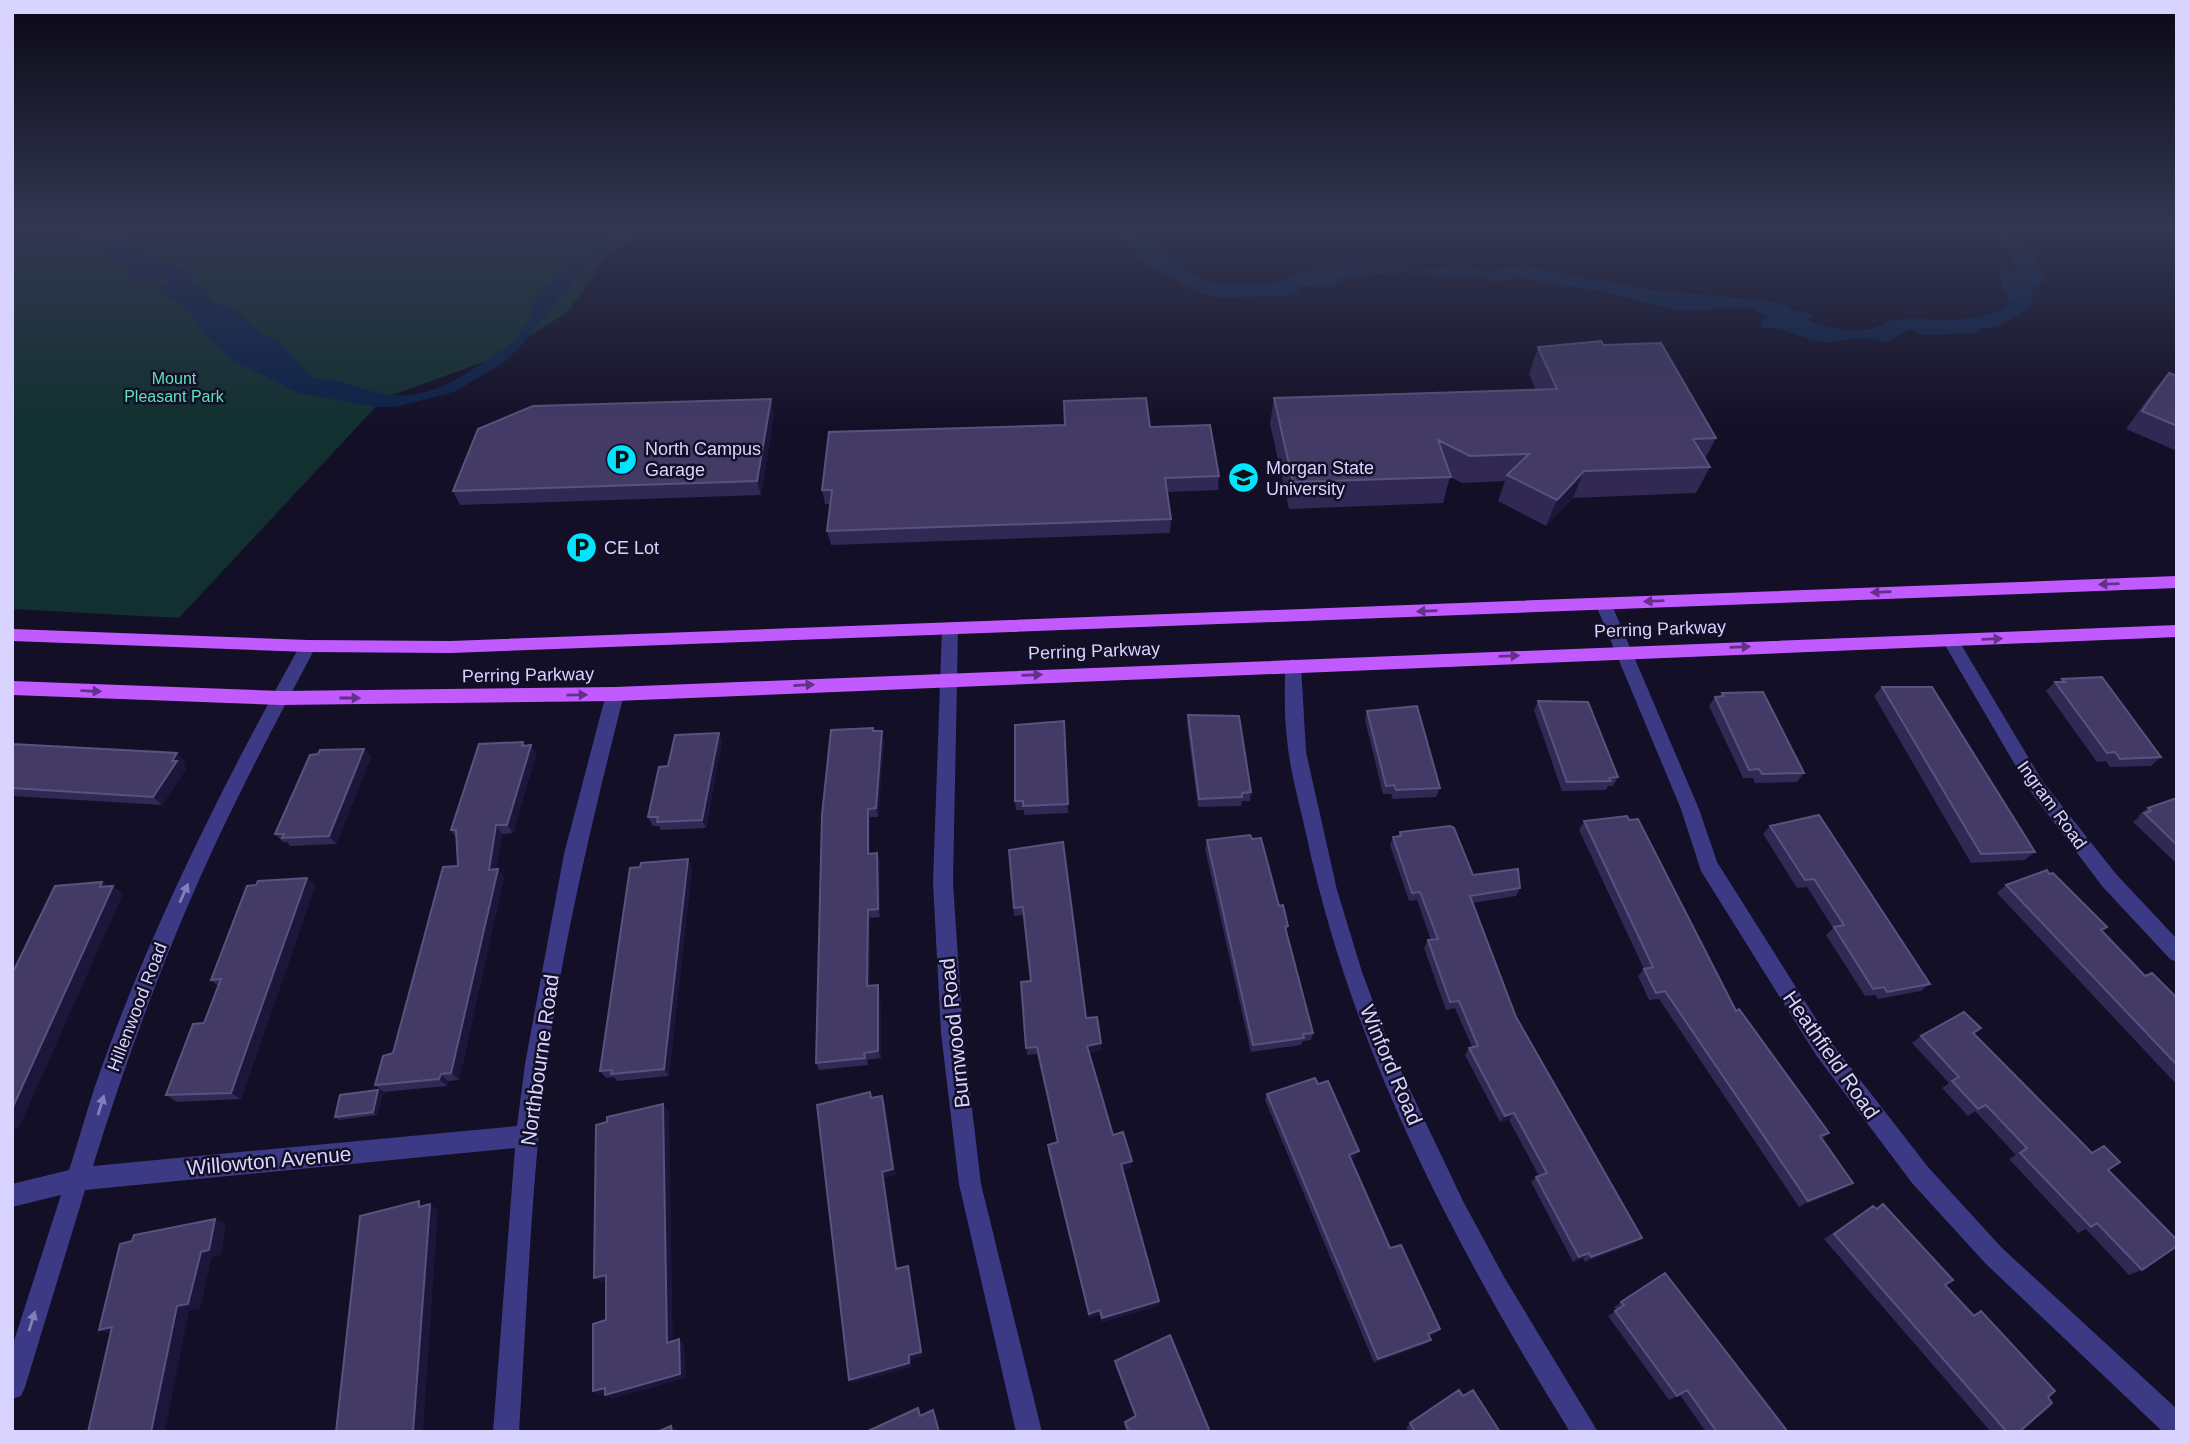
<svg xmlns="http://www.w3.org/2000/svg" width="2189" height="1444" font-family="Arial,sans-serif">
<rect width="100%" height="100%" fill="#130f26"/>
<!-- green -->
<path fill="#12302f" d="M12,225H627L568,312L492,359L384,398L179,618L12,609Z
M1122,225H1161V257Z"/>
<!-- water -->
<path fill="#0c2248" d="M73,225H111L125,232L159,264L182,267L216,304L232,307L260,333L278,340L311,377C321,381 332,378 342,382C402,404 428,399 481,364C499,352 512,347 525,327C530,320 530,310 534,302C542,286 562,280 570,264C591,257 602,231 624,225C632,223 643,225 652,225L614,252L604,253L590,262L519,348L503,363L454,392L395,407H377L299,393L232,360L202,331L188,310L157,289L169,282V277L141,281L128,273L120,262L98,251Z
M1107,225H1126L1149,245L1207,282L1221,284L1274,283L1320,265L1342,263L1389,266L1400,264L1415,271L1464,265L1484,271L1524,266L1645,289L1785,303L1791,309L1814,316L1808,319L1810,321C1828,329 1849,332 1869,329C1879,327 1889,320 1900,319C1942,317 1971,327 2010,304L2001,285L2000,265L2018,273C2012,251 2001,239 1982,225C2011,225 2040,251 2044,280L2033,290L2030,307L1997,327L1980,329L1976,333L1925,335L1910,329L1885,343C1867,334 1850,340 1831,342C1806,344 1783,324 1760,328L1762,320L1769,318L1750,307L1679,311L1601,291L1518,278L1496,282L1479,275L1440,278L1428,273L1418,275L1406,272L1342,277C1335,293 1313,286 1299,286L1296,290L1300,293L1296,295L1220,298L1197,292L1143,262L1138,252Z"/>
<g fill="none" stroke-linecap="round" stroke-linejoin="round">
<!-- minor -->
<path fill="#3d3a85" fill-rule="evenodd" d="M1603,597L1611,603L1699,809L1717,862L1830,1041L1928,1167L2002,1248L2177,1409V1432H2163L1986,1264L1912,1183L1816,1055L1701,871L1681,809L1595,603Z
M950,622L958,628L953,883L963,1033L981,1184L1042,1432H1016L959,1184L941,1033L933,883L942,628Z
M1950,634L1956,636L2043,782L2116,874L2177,939V962L2170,959L2102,886L2031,792L1942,640Z
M308,640L316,646C290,696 263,746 238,797C179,916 132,1040 93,1166L517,1126L525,1064L564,854L606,694L615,687L621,689L624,694C593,817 563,941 546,1067C531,1188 527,1310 519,1432H493L515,1148L85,1190L25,1387L21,1396L12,1399V1347L61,1195L12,1207V1184L69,1170C80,1137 89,1102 101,1069C154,921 226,779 302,642Z
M1293,659L1301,665L1306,752L1337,890L1362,972L1392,1052L1463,1201L1504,1277L1598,1432H1570C1455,1246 1353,1053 1307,838C1300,805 1290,773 1287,739C1284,715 1285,690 1285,665Z"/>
<!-- primary -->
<path fill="#c25bff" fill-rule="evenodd" d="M2177,576V588L451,653L308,652L12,641V629L308,640L451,641Z
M2177,625V637L615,701L281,705L12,695V681L281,691L615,687Z"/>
</g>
<!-- wall -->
<path fill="#312854" d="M1603,345L1716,438L1705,459L1710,467L1696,493L1573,498L1546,526L1498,501L1505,481L1462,483L1450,477L1443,503L1289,509L1270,424L1274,398L1536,390L1529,374L1538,347Z
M2169,373L2177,376V451L2126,429L2153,391Z
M774,413L761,495L460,505L453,491Z
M1150,427L1219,476L1218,490L1167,492L1171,519L1170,533L831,545L827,531L831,504H825L822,490Z
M2062,679L2161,757L2151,766L2110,767L2106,761L2097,762L2046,691L2055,682H2059Z
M1882,687L2035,852L2025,860L1971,863L1874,696Z
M1722,693L1804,773L1797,782L1755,783L1753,778H1743L1709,706L1715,697L1720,696Z
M1538,701L1618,777L1613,786H1608L1606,790L1562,791L1534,710Z
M1367,711L1440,788L1436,797L1393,799L1391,794H1383L1365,720Z
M1188,715L1251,792L1250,801H1242L1241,806L1198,807L1187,724Z
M1064,721L1068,813L1024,815V810H1016L1015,801Z
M873,728L874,731L884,740L878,817H870V853H877L880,861V917L870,918V986L880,992L881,1058L867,1060L868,1065L819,1070L816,1063Z
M719,733L722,742L706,828L661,830L659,826H653L648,817L668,766Z
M523,742L525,745H531L536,754L513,833L502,834L496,869L504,877L459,1080L448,1081L447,1086L383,1092L375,1085L393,1053L458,866L456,838L451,830Z
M12,744L186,762L183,766L186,769L162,805L12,796Z
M364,749L371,757L336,844L290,846L287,842H283L275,834L318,754Z
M2177,798V864L2133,822L2139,817L2138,816L2148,808Z
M1584,821L1736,1011L1829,1133L1822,1139L1853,1183L1844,1188L1799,1207L1659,999L1649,1000L1638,976L1644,969L1579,830Z
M1770,826L1930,984L1921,991L1878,999L1875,995L1865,996L1826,935L1833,928L1807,887L1797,888L1763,834Z
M1400,832L1473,875L1520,888L1516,896L1472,903L1516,1017L1635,1243L1585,1262L1583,1258L1573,1262L1531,1182L1536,1177L1539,1176L1509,1120L1500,1122L1465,1055L1469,1048L1472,1047L1455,1008L1446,1010L1424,948L1428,940H1431L1417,900L1409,901L1390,845L1393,837L1398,836Z
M1207,840L1279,906L1288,926L1286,932L1313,1033L1311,1040L1303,1041L1301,1045L1251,1052L1205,849Z
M1009,850L1086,1018L1101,1043V1050L1089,1053L1113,1135L1131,1167L1122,1170L1159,1301L1158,1306L1102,1322L1100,1315L1089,1318L1048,1151V1145L1057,1142L1037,1054L1027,1055L1021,982L1031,981L1024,915L1014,916Z
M692,867L669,1076L617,1081L614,1077L606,1078L600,1071Z
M2049,874L2107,927L2102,931L2145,976L2177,998V1085L1997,893L2006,885Z
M307,878L315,886L241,1099L177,1102L166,1095L204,1023L218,986L211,980L256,885Z
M1974,1033L2091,1152L2104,1146L2108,1170L2142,1270L2129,1275L2086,1229L2078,1233L2009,1159L2016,1155L1975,1111L1968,1116L1942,1088L1949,1083L1912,1043L1921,1036Z
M378,1090L383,1093L377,1115L339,1120L335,1117Z
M1267,1094L1356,1157L1351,1159L1390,1248L1440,1329L1435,1334L1429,1336L1426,1344L1374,1363L1265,1100Z
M1883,1204L1945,1285L1973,1314L1981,1311L2048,1397L2019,1432H1991L1824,1239L1864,1212L1873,1206L1876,1209Z
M1665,1273L1788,1432H1706L1680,1395L1669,1400L1608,1316L1617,1310L1614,1307Z
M1115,1361L1210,1432H1127L1124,1425L1125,1422L1135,1417L1115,1365Z
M1459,1390L1463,1396L1500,1432H1409L1406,1427Z"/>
<!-- shaded-wall -->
<path fill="#1d163a" d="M771,399L774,413L761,495L757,481Z
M1584,471L1573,498L1546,526L1557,500Z
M882,731L884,740L878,817L876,808Z
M719,733L722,742L706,828L702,820Z
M531,745L536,754L513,833L507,825Z
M364,749L371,757L336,844L329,836Z
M177,753L186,762L183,766L186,769L162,805L153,797Z
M868,809L870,817V862L868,854Z
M496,825L502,834L495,878L489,870Z
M877,853L880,861V917L878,909Z
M688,859L692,867L669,1076L664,1069Z
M498,869L504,877L459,1080L451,1073Z
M307,878L315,886L241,1099L231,1093Z
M102,882L111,889L113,886L123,894L18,1130L12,1127V1109Z
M868,910L870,918V994L867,986Z
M878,985L880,992L881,1058L878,1051Z
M1101,1043V1050L1088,1053L1087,1046Z
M441,1074L448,1081L447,1086L439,1079Z
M378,1090L383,1093L377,1115L373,1112Z
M882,1096L885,1102L896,1175L884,1178L899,1274L896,1269L882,1172Z
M663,1104L669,1111L673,1347L667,1343Z
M1514,1113L1509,1120L1500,1122L1505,1116Z
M1359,1151L1356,1157L1346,1161L1349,1155Z
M1132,1161L1131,1167L1120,1170L1121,1164Z
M1853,1183L1844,1188L1799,1207L1808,1201Z
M430,1204L438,1210L423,1432H413Z
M215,1219L226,1224L221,1255L212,1257L200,1309L189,1311L165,1432H151L177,1306Z
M1642,1238L1635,1243L1585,1262L1591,1257Z
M1589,1253L1583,1258L1573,1262L1579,1257Z
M908,1266L910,1271L923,1356L911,1360L912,1367L852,1383L849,1380L909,1355Z
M606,1275L613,1280L601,1283L594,1278Z
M1159,1301L1158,1306L1102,1322V1318Z
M1100,1310V1315L1089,1318V1314Z
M112,1327L113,1335L99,1330Z
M1440,1329L1435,1334L1424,1338L1428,1334Z
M679,1339L684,1344L686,1378L612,1399L605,1395Z
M1431,1340L1426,1344L1374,1363L1378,1359Z
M605,1388L612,1392L599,1395L593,1391Z
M671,1426L677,1429V1432H672Z"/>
<!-- building -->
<path fill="#433a66" stroke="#5a527e" stroke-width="2" d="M1601,341L1603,345L1661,343L1716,438L1693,439L1710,467L1584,471L1557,500L1507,475L1529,454L1470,456L1438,440L1451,477L1293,482L1274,398L1557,389L1538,347Z
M2169,373L2177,376V426L2142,411Z
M1146,398L1150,427L1210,425L1219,476L1165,478L1171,519L827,531L832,490H822L829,432L1065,425L1064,401Z
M771,399L757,481L453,491L478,429L533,406Z
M2102,677L2161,757L2120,759L2115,752L2107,753L2055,682H2065L2062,679Z
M1882,687H1932L2035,852L1981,854Z
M1763,692L1804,773L1762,774L1759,769L1749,770L1715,697L1724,696L1722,693Z
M1538,701L1588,702L1618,777L1609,778L1611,781L1567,782Z
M1417,706L1440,788L1396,790L1394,785L1386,786L1367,711Z
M1188,715L1239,716L1251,792L1242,793V797L1199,799Z
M1064,721L1068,804L1023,806V801H1015V725Z
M873,728V731H882L876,808L868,809V854L877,853L878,909L868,910L867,986L878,985V1051L864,1053L865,1058L816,1063L822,815L831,730Z
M719,733L702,820L657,822L658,817H648L659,767L668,766L675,735Z
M523,742L522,746L531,745L507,825H496L489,870L498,869L451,1073L441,1074L439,1079L375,1085L383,1056L393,1053L443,867L458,866L456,830H451L479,744Z
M12,744L177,753L172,761H177L153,797L12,788Z
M364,749L329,836L282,838L284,834H275L310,755L318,754L320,750Z
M2177,798V845L2144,813L2151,811L2148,808Z
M1819,815L1930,984L1887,992L1884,987L1873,989L1834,927L1844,925L1814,879L1805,880L1770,826Z
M1627,816L1629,820L1638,819L1736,1011L1739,1009L1829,1133L1820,1136L1853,1183L1808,1201L1665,991L1656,993L1644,969L1653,967L1584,821Z
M1450,826L1454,828L1473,875L1518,869L1520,888L1470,896L1516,1017L1642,1238L1591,1257L1589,1253L1579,1257L1536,1177L1547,1173L1514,1113L1505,1116L1469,1048L1478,1046L1459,1001L1450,1002L1428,940L1438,939L1420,892L1412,893L1393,837L1401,836L1400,832Z
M1250,835L1252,839L1261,838L1279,906L1283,905L1288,926L1285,927L1313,1033L1303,1034L1304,1038L1253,1045L1207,840Z
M1063,842L1086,1018L1097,1017L1101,1043L1087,1046L1113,1135L1123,1132L1132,1161L1121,1164L1159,1301L1102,1318L1100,1310L1089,1314L1048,1145L1058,1142L1037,1047L1026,1048L1021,982L1031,981L1023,907L1014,908L1009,850Z
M688,859L664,1069L611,1074L612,1070L600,1071L630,868L640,867L641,863Z
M2047,870L2049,874L2053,873L2107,927L2101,930L2145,976L2152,973L2177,998V1065L2006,885Z
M307,878L231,1093L166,1095L193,1024L204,1023L221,979L211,980L247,886L256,885L258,881Z
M102,882L100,887L113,886L12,1109V974L55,886Z
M1964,1012L1981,1028L1973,1033L2092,1153L2104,1146L2120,1162L2108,1170L2177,1240V1246L2142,1270L2097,1223L2091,1227L2044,1178L2020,1153L2027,1148L1986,1105L1978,1109L1952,1081L1959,1077L1921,1036Z
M1315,1078L1318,1084L1328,1081L1359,1151L1349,1155L1390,1248L1401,1245L1440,1329L1428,1334L1431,1340L1378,1359L1267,1094Z
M378,1090L373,1112L335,1117L340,1095Z
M870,1092L871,1098L882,1096L893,1169L882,1172L896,1269L908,1266L921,1352L909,1355V1363L849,1380L817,1105Z
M663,1104L667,1343L679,1339L680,1374L605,1395V1388L593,1391V1324L606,1320V1275L594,1278L596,1125L607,1122V1117Z
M419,1201V1207L430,1204L413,1432H336L360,1216Z
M1883,1204L1953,1280L1945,1285L1974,1316L1981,1311L2055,1391L2048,1397L2052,1403L2019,1432H2007L1834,1234L1873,1206L1877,1209Z
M215,1219L209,1250L201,1252L188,1304L177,1306L151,1432H88L112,1327L99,1330L120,1244L132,1241L134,1235Z
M1665,1273L1788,1432H1717L1687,1390L1677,1396L1615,1311L1624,1305L1621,1302Z
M1170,1335L1210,1432H1129L1125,1422L1136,1416L1115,1361Z
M1459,1390L1463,1396L1473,1390L1500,1432H1415L1410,1423Z
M918,1408L920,1416L933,1410L939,1432H866Z
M671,1426L672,1432H657Z"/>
<!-- one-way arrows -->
<defs><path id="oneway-solid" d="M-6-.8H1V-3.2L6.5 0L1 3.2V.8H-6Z" transform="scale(1.75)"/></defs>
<g fill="#623188">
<use href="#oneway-solid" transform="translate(2109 584) rotate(178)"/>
<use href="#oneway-solid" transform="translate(1881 592) rotate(178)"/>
<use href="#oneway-solid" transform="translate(1654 601) rotate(178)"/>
<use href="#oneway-solid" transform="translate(1427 611) rotate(178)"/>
<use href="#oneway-solid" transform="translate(1992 639) rotate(-2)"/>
<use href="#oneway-solid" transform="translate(1740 647) rotate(-2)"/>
<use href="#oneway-solid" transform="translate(1509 656) rotate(-2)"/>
<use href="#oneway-solid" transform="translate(1032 675) rotate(-2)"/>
<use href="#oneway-solid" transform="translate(804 685) rotate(-3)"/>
<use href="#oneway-solid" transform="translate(91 691) rotate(2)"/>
<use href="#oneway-solid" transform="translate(577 695) rotate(-1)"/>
<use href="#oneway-solid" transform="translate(350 698)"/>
</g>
<g fill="#837fbc">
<use href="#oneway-solid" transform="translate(184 893) rotate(-66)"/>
<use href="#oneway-solid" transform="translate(101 1105) rotate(-73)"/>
<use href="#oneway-solid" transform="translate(32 1321) rotate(-73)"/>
</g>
<!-- sky -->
<linearGradient id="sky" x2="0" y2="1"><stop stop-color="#0a0815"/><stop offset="0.53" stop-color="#333752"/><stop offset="1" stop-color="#333752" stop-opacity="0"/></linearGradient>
<rect width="2189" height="427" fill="url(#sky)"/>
<!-- icons -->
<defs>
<symbol id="parking-disc" viewBox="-11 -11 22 22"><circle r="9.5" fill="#00e5ff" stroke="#130f26"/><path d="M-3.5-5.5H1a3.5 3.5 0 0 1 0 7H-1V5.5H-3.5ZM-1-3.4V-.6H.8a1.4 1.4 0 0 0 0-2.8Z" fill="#111"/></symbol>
<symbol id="university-disc" viewBox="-11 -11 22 22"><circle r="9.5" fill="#00e5ff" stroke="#130f26"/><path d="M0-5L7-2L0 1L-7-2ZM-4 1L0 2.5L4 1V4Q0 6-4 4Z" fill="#111"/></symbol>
</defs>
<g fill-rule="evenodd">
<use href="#parking-disc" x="604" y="442" width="35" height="35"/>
<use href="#university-disc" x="1226" y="460" width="35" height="35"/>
<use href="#parking-disc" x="564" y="530" width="35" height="35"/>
</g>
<g text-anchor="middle" stroke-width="5" stroke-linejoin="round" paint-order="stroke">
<!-- far-park labels -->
<g font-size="16" fill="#5fe0c0" stroke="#130f26">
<text x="174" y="384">Mount<tspan x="174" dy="18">Pleasant Park</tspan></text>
</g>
<!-- poi labels -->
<g font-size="18" fill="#d9d4ff" stroke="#130f26" text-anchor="start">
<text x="645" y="455">North Campus<tspan x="645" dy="21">Garage</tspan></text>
<text x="1266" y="474">Morgan State<tspan x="1266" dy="21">University</tspan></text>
<text x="604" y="554">CE Lot</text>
</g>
<!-- street labels -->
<g font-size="18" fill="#d9d4ff" stroke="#130f26">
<text transform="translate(1660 629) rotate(-2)" y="6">Perring Parkway</text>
<text transform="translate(1094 651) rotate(-2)" y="6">Perring Parkway</text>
<text transform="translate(528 675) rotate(-1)" y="6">Perring Parkway</text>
<text transform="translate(2052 805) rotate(54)" y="6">Ingram Road</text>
<text transform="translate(137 1007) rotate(-69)" y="6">Hillenwood Road</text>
</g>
<!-- near-street labels -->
<g font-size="21" fill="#d9d4ff" stroke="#130f26">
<text transform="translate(955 1033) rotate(-96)" y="7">Burnwood Road</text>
<text transform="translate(1831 1055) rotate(55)" y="7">Heathfield Road</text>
<text transform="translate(540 1060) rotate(-82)" y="7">Northbourne Road</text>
<text transform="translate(1391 1065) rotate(67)" y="7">Winford Road</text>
<text transform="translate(269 1161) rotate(-5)" y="7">Willowton Avenue</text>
</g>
</g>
<!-- border -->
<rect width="2189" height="1444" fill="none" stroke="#d9d4ff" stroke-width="28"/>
</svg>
